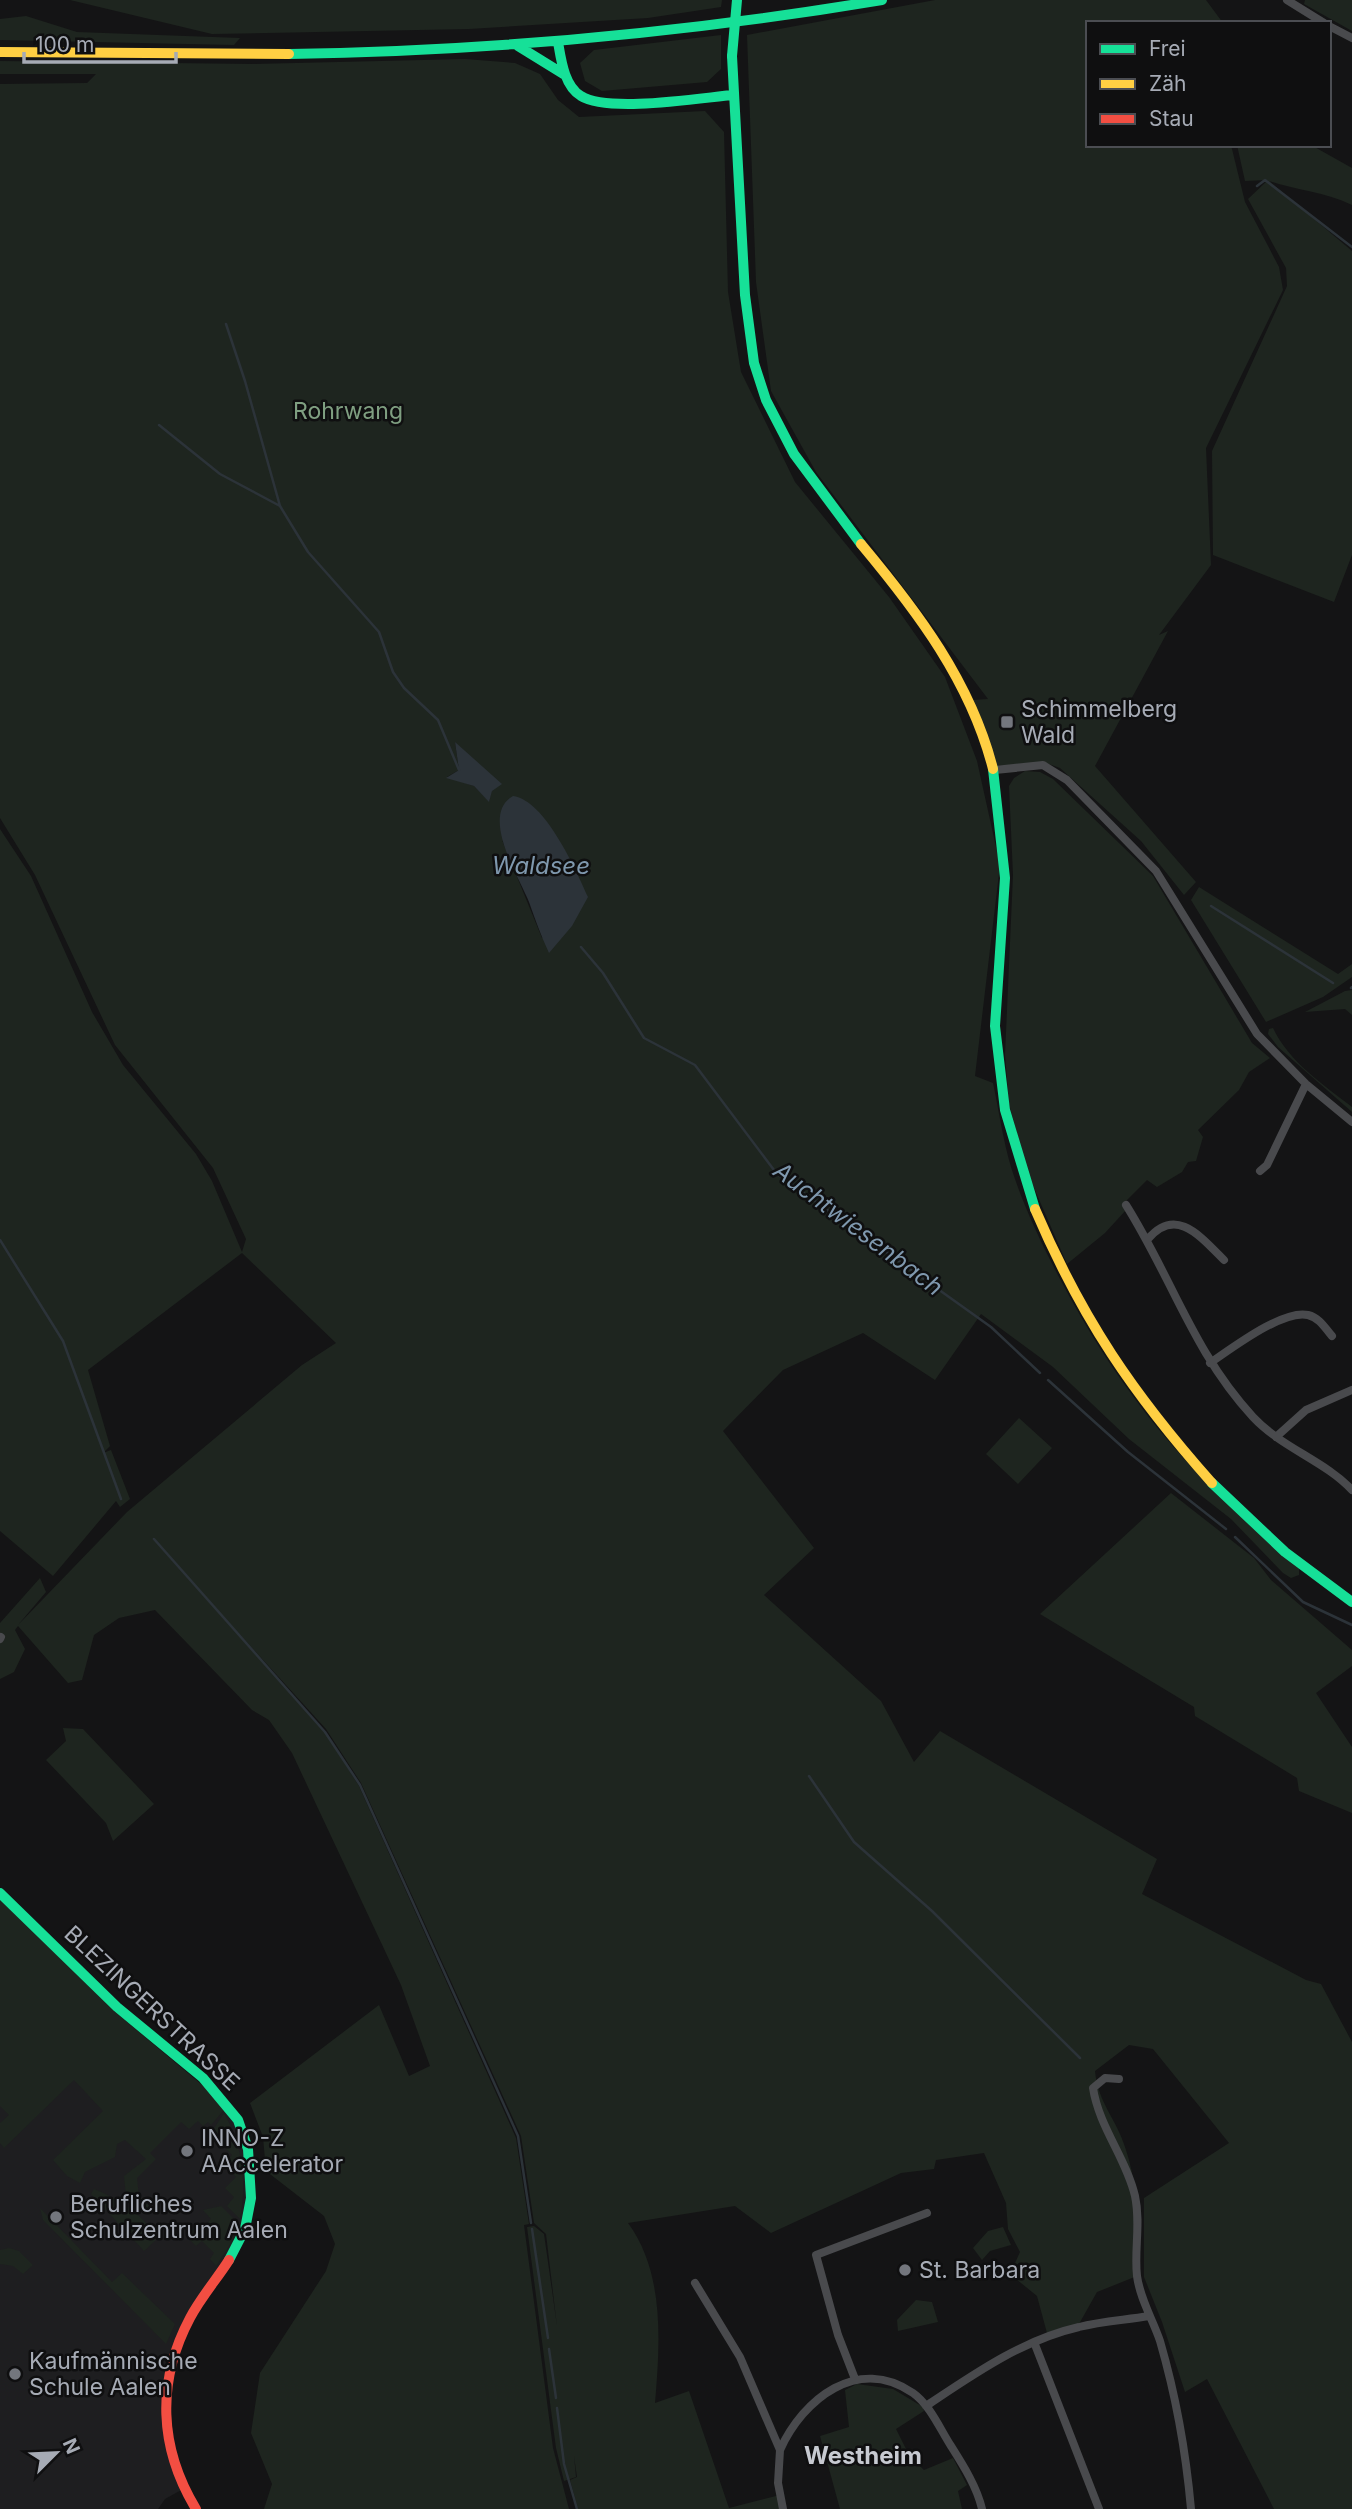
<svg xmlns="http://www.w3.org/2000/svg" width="1352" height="2509" font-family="Inter,sans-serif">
<rect width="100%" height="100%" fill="#141415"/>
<!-- built -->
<path fill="#1e1e20" d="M115,2012L158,2049L179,2090L211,2124L224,2110L239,2121L247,2150L249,2217L172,2358L164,2411L183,2489L165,2499L158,2509H0V2035Z"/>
<!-- green -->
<path fill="#1e251f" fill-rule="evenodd" d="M70,0H722L721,7L648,18L469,29L212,34Z
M935,0H1206L1223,23H1088V145H1231L1245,202L1279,267L1283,290L1206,448L1211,565L1159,635L1168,631L1095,766L1196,882L1184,895L1141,841L1060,768L1043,762L996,766L973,700L988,699L816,472L771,391L756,282L747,35Z
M1305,0H1352V31L1304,4Z
M26,16L77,32L240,38L234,45L0,40V19Z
M721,35V69L707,82L602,91L585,81L580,63L594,50Z
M465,59L515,63L540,74L558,100L579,117L705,111L724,132L728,292L741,372L795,482L889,597L945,677L977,761L1000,865L975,1076L993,1083C999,1111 1003,1140 1011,1167C1023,1205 1041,1243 1060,1279C1125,1402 1194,1479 1299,1568V1575L1291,1578L1283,1573L1231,1519L1129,1439L1053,1367L981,1314L935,1380L863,1333L783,1370L723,1431L814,1548L764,1595L881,1701L914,1762L940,1731L1157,1859L1142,1894L1306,1980L1321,1984L1352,2042V2509H1274L1207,2379L1185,2392L1162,2322L1144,2277V2198L1229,2143L1153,2049L1129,2045L1095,2071C1098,2103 1116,2118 1125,2147C1140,2190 1137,2232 1137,2276L1097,2292L1079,2324L1047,2333L1037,2296L1010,2274L1020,2252L1008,2229L1006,2203L984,2153L936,2160L934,2169L901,2173L771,2233L735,2206L628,2223C665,2273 660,2344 655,2403L689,2391L729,2508L780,2495L781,2509H578L570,2480L577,2477L574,2456L576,2477L564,2481L556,2448L527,2227L534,2226L544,2234L557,2326L546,2234L534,2223L521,2136L361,1783L326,1729L234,1628L325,1732L359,1786L516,2138L529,2224L524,2225L553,2448L569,2509H264L272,2484L251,2433L260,2373L326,2271L335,2244L324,2216L266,2171L263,2137L250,2103L379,2005L409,2076L430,2066L401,1985L292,1753L269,1720L252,1710L155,1610L119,1618L94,1635L82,1680L68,1683L18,1626L15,1630L25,1649L14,1672L0,1679V1623L40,1578L46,1592L18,1625L127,1512L302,1365L336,1343L242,1253L88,1370L110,1446L103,1453L111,1450L130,1499L120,1507L116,1501L53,1576L0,1531V829L31,876L92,1012L123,1065L196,1154L212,1181L242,1252L246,1239L213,1168L115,1045L35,875L0,818V84L87,83L96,74H0V61L253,64ZM455,742L492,790L489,801L474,786L447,777L459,770ZM502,840L572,926L542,938Z
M1237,145H1311L1352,168V205C1325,192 1295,190 1269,181L1352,251V555L1334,602L1213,555L1212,451L1287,286L1286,268L1248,199L1268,180L1245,181Z
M1025,771L1040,772L1053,779L1153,876L1252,1043L1270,1058L1249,1072L1239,1090L1198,1130L1203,1137L1196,1161L1188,1162L1182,1172L1157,1187L1147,1180L1125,1202L1126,1210L1105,1233L1067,1264L1028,1174L1009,1104L1005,1055L1013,875L1009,786L1014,778Z
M1199,887L1338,974L1352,964V977L1323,997L1266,1022L1191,900Z
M1352,990V1015L1345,1009L1305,1012L1345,991Z
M1273,1028C1289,1062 1324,1085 1352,1107V1112L1278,1047L1268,1034L1269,1029Z
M1019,1418L1052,1448L1018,1484L986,1454Z
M1171,1493L1254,1558L1271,1580L1352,1650V1666L1316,1693L1352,1747V1813L1299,1791L1297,1778L1195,1716L1194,1707L1040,1614Z
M63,1728L83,1729L154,1804L113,1841L106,1823L46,1760L66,1741Z
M0,1899L115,2012L213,2094L224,2110L211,2125L208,2122L203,2126L198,2121L189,2129L181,2122L150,2153L156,2159L137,2178L139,2196L155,2212L126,2197L124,2176L146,2159L125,2140L117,2144L115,2157L85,2172L80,2183L67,2176L53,2160L103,2111L74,2080L4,2148L0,2143V2123L9,2115L0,2106Z
M224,2113C243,2147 247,2181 240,2219L227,2206L234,2197L225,2188L236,2177L224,2164L232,2155L211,2133Z
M94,2189C115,2197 150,2218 156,2240L144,2251L91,2194Z
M221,2206L239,2224L231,2243L216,2266L210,2259L214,2253L202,2241L196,2246L189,2239L190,2226L197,2233L211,2219L203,2210Z
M40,2208L112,2282L122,2273L175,2324L166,2344L43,2220Z
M1003,2227L1011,2245L990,2251L982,2260L973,2248L988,2231Z
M9,2248L19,2251L33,2265L23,2274L13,2266L0,2264V2250Z
M916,2300L932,2302L938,2322L898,2331L897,2320Z
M857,2384L893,2389L923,2407L924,2411L896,2429L909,2455L924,2470L953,2458L967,2485L958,2491L962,2509H840L820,2436L849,2427L845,2390Z"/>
<!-- water -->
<path fill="#2c3339" d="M455,742L502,784L492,791L489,802L474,786L446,778L459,770Z
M513,796C545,800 576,870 588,897L572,926L549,953C541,936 535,919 529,902C520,879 479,815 513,796Z"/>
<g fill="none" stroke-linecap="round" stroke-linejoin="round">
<!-- stream -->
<path stroke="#2c3339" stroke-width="2.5" d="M1257,186L1265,180L1352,247
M226,324L245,381L280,506L308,552L379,632L393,672L404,688L438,720L459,770
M159,425L220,474L280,506
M1211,906L1333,983
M581,947L603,973L644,1038L695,1065L777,1174L991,1327L1040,1373
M1351,988L1352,987
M0,1240L63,1341L121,1499
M1048,1380L1128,1452L1226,1529
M1235,1537L1303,1602L1352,1625
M154,1539L325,1732L360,1785L518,2136L531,2223
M809,1776L854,1842L932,1911L1080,2058
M532,2229L548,2338
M549,2349L556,2398
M557,2408L564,2464L577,2509"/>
<!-- street -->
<path stroke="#494a4d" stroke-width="8" d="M1287,0L1324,23
M1329,26L1352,38
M995,770L1043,765L1067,780L1156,871L1257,1034L1306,1084L1352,1122
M1260,1171L1267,1165L1306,1084
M1126,1205C1172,1278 1193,1352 1253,1417C1282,1448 1325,1461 1352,1490
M1148,1239C1176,1206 1200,1236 1224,1260
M1210,1363C1231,1349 1283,1309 1308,1315C1320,1318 1325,1328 1332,1336
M1276,1437L1306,1410L1352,1390
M0,1639L1,1637
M1119,2079L1105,2078L1093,2088C1099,2127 1126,2158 1135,2196C1141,2223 1134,2250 1137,2276C1140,2299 1153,2320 1160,2341C1176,2396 1186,2453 1191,2509
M695,2283L740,2357L780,2450L778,2483L783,2509
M1034,2342L1099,2509
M855,2379L838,2335L816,2255L927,2213
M926,2406C974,2374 1022,2340 1079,2327C1102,2321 1126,2320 1149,2316
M780,2450C803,2399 858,2355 913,2393C930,2405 940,2429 951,2446C963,2465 977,2487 982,2509"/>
<!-- fast -->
<path stroke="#16e098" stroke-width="10" d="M558,42C561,59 564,86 581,96C608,113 700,98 733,95
M518,46L565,75
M289,54C488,51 685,33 882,0
M732,56L745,295L754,363L766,400L794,454L861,544
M993,769L1005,878L995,1026L1005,1110L1035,1209
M1212,1483L1285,1552L1352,1602
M0,1893L117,2007L203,2078L238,2120L248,2149L251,2198L245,2229L229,2260"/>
<!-- slow -->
<path stroke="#ffcf43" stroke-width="10" d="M0,52L289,54
M861,544C917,611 971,682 993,769
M1035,1209C1082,1319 1133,1394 1212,1483"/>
<!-- jam -->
<path stroke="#f24e42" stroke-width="10" d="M196,2509C159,2448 156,2382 190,2318C201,2297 217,2279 229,2260"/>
<!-- fast-bridge -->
<path stroke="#16e098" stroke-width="10" d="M732,56L737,0"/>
</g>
<!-- markers -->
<g fill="#73767d" stroke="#0f0f10" stroke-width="2.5">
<rect x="1000" y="715" width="14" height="14" rx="3.5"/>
<circle cx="187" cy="2151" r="7"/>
<circle cx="56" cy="2217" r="7"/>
<circle cx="905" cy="2270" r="7"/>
<circle cx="15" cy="2374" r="7"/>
</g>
<g text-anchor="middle" stroke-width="5" stroke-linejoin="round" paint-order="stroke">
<!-- park labels -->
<g font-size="23" fill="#7f9f81" stroke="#0f0f10">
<text x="348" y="419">Rohrwang</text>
</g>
<!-- poi labels -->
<g font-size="23" fill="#a6abb5" stroke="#0f0f10" text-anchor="start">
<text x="1021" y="717">Schimmelberg<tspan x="1021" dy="26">Wald</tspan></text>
<text x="201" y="2146">INNO-Z<tspan x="201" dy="26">AAccelerator</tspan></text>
<text x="70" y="2212">Berufliches<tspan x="70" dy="26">Schulzentrum Aalen</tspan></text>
<text x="919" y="2278">St. Barbara</text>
<text x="29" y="2369">Kaufmännische<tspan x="29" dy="26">Schule Aalen</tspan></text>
</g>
<!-- street labels -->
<g font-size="23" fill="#a6abb5" stroke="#0f0f10">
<text transform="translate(152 2008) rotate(43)" y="8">BLEZINGERSTRASSE</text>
</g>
<!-- water labels -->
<g font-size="24" font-style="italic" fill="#7f98ae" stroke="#0f0f10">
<text x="541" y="874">Waldsee</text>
<text transform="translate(858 1229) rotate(37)" y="8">Auchtwiesenbach</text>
</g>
<!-- neighbourhood labels -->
<g font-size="24" font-weight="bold" fill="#c7cad1" stroke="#0f0f10">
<text x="863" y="2464">Westheim</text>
</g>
</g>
<!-- legend -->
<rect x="1086" y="21" width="245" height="126" fill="#0f0f10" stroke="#4b4d52" stroke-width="2"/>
<rect x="1100" y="44" width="35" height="10" fill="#16e098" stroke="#4b4d52" stroke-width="2"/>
<text x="1149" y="56" font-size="21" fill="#a6abb5">Frei</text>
<rect x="1100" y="79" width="35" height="10" fill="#ffcf43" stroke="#4b4d52" stroke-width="2"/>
<text x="1149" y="91" font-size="21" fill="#a6abb5">Zäh</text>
<rect x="1100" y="114" width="35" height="10" fill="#f24e42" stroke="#4b4d52" stroke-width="2"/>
<text x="1149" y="126" font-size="21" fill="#a6abb5">Stau</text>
<!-- north arrow -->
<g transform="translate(56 2453) rotate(66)" stroke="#0f0f10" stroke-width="5" paint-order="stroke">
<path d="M0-5L12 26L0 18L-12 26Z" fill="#a6abb5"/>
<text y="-10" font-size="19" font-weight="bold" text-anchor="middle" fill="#a6abb5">N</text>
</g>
<!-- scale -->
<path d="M24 52v10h152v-10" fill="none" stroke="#a6abb5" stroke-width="3.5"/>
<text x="35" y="52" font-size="21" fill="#a6abb5" stroke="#0f0f10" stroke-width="5" paint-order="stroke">100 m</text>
</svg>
